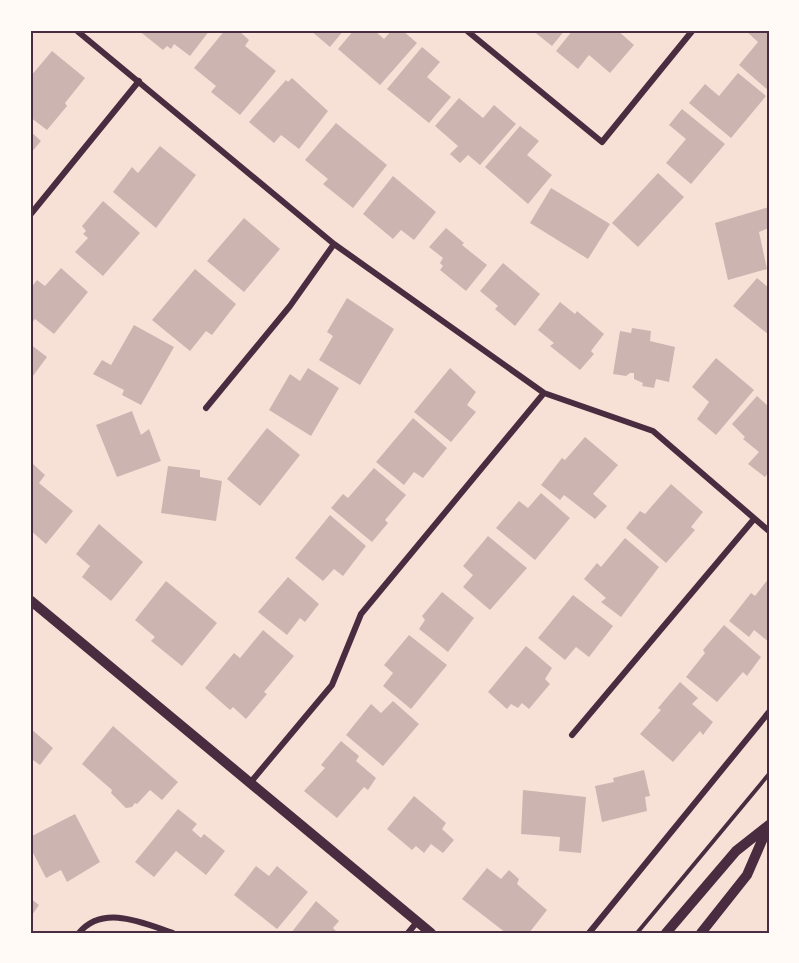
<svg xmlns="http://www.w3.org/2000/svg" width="799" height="963" font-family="'Times New Roman',serif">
<rect width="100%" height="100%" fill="#f7e1d7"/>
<!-- building -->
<path fill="#ccb4b1" d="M138,30H210L190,56L174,44L171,49L167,46L163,50Z
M225,30H238L249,40L245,46L276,71L240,115L211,92L216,86L194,68Z
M310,30H344L330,47Z
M354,30H374L384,39L392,30H402L417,43L380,85L338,49Z
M532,30H565L552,46Z
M573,30H617L634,45L610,73L589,55L578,69L556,51Z
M747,30H769V91L739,65L758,42L746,31Z
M422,47L440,62L427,77L451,97L429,123L387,89Z
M52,51L85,78L65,103L67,106L47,130L30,117L32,114L30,112V77Z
M738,73L766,96L731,138L689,103L705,84L719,96Z
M292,78L328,111L299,149L281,135L274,143L249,122L286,80L288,82Z
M459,98L483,118L494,105L516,124L480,165L468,155L460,163L450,154L458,146L435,126Z
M682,109L725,144L691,184L666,163L686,139L669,125Z
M336,123L387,165L353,208L323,184L328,179L305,160Z
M520,126L539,141L527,155L552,175L528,204L485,167Z
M30,131L41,141L30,154Z
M160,146L196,175L156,228L113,192L132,167L138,173Z
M658,173L684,197L638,247L612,223Z
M393,176L436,212L414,240L401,230L393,239L363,214Z
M551,188L610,224L588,259L530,223Z
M103,201L140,233L103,276L75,252L88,238L83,234L86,231L82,226Z
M769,207V228L759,232L767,269L728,280L715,223Z
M244,218L280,249L244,292L207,261Z
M446,228L464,243L462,245L487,265L466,291L440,270L443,266L440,263L443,258L429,247Z
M503,263L540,294L515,326L495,309L498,306L480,291Z
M61,268L88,292L54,334L35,319L30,325V289L37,280L45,286Z
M195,269L236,304L212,335L206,331L190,351L152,320Z
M757,278L769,288V335L733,306Z
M347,298L394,329L360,385L319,360L333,336L327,332Z
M560,302L575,314L577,311L604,334L591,351L594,354L580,370L550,346L554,343L538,330Z
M134,325L174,347L141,405L122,395L124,390L93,374L102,360L111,365Z
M632,328L651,331L650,341L675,347L669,382L656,379L654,388L642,386L643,383L634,379V373H630L626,376L613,374L620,331L631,333Z
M30,344L47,357L30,380Z
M716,358L754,390L716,435L697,419L709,402L692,387Z
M308,368L339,388L311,436L269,410L290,374L300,381Z
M450,368L476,392L467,405L476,412L451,442L414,412Z
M757,396L769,407V472L765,477L748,464L759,452L743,439L745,437L732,424Z
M132,411L141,435L149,429L161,461L117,477L96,425Z
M413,418L447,448L423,478L414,472L404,485L376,462Z
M267,428L300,455L260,506L227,479Z
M585,437L618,465L593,494L607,506L595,519L564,495L560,500L541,485L562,458L565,460Z
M32,463L45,475L39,483L73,511L46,544L30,530V466Z
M168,466L200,470V477L222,481L216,521L161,513Z
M374,468L406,495L385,520L388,523L372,542L331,508L343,494L348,498Z
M671,484L703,512L691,527L695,530L666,563L626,528L640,511L645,514Z
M541,493L570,518L535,560L496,528L519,501L528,508Z
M330,515L366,546L343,576L334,569L323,581L295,558Z
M99,524L143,562L111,601L82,577L90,566L76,554Z
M488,536L527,568L490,610L463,587L473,575L463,566Z
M625,538L659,567L621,617L601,602L606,598L584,579L597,563L601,567Z
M288,577L319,604L305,622L300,618L287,635L258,612Z
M769,578V642L754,630L749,637L729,621L751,593L755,596Z
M166,581L217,623L182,666L151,641L155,637L135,620Z
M442,592L474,618L448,652L419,629L425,620L422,616Z
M573,595L613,626L589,657L576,647L565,660L538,638Z
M724,625L761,657L747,676L743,672L717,702L686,677L705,653L703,650Z
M263,630L294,656L264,692L267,694L246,719L233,707L230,710L205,688L234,653L240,658Z
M409,635L447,665L411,709L383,686L393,673L384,665Z
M526,646L552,668L545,679L550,684L529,709L522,703L518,708L511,704L507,709L488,692Z
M680,682L698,698L692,704L713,722L703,735L700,731L673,762L640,734L661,710L658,708Z
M393,701L419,724L383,766L346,735L371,704L381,713Z
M113,726L178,782L162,800L150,790L137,804L135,803L132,807L126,808L111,793L112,790L82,764Z
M30,728L53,748L40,765L30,758Z
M341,741L359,756L356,761L376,778L368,790L364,787L337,818L304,791L325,768L321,765Z
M644,770L650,796L645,797L647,811L602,822L595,786L614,782L613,778Z
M523,790L586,797L581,853L559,851L560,837L521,834Z
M414,796L446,823L442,829L454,840L443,853L431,844L424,853L416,846L412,850L387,829Z
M178,809L197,824L192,830L201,838L204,834L225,851L206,875L176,851L154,877L135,862Z
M75,814L100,862L67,882L61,870L46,878L30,847V837Z
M256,866L269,876L277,866L308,892L277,929L234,895Z
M487,868L501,879L509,870L519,879L517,884L547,910L529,933H506L462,899Z
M30,898L39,905L30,918Z
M316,901L339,921L333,928L338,933H291Z"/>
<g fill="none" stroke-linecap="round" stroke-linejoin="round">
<!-- path -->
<path stroke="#4a2c40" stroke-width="4" d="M637,933L769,774"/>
<!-- minor -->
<path stroke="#4a2c40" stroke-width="6" d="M76,30L334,244L544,393L653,431L769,531
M466,30L602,142L693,30
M30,215L139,81
M206,408L290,306L334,244
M572,735L754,519
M250,783L332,685L361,614L544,393
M79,933C103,904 143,923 173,933
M408,933L417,922
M589,933L769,712"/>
<!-- tertiary -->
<path stroke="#4a2c40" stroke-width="10" d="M30,600L431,933
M666,933L736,851L769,825
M701,933L747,875L767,829"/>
</g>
<!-- border -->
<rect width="799" height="963" fill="none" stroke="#fffaf5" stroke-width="63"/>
<rect x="32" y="32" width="736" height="900" fill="none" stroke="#4a2c40" stroke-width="2"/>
</svg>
